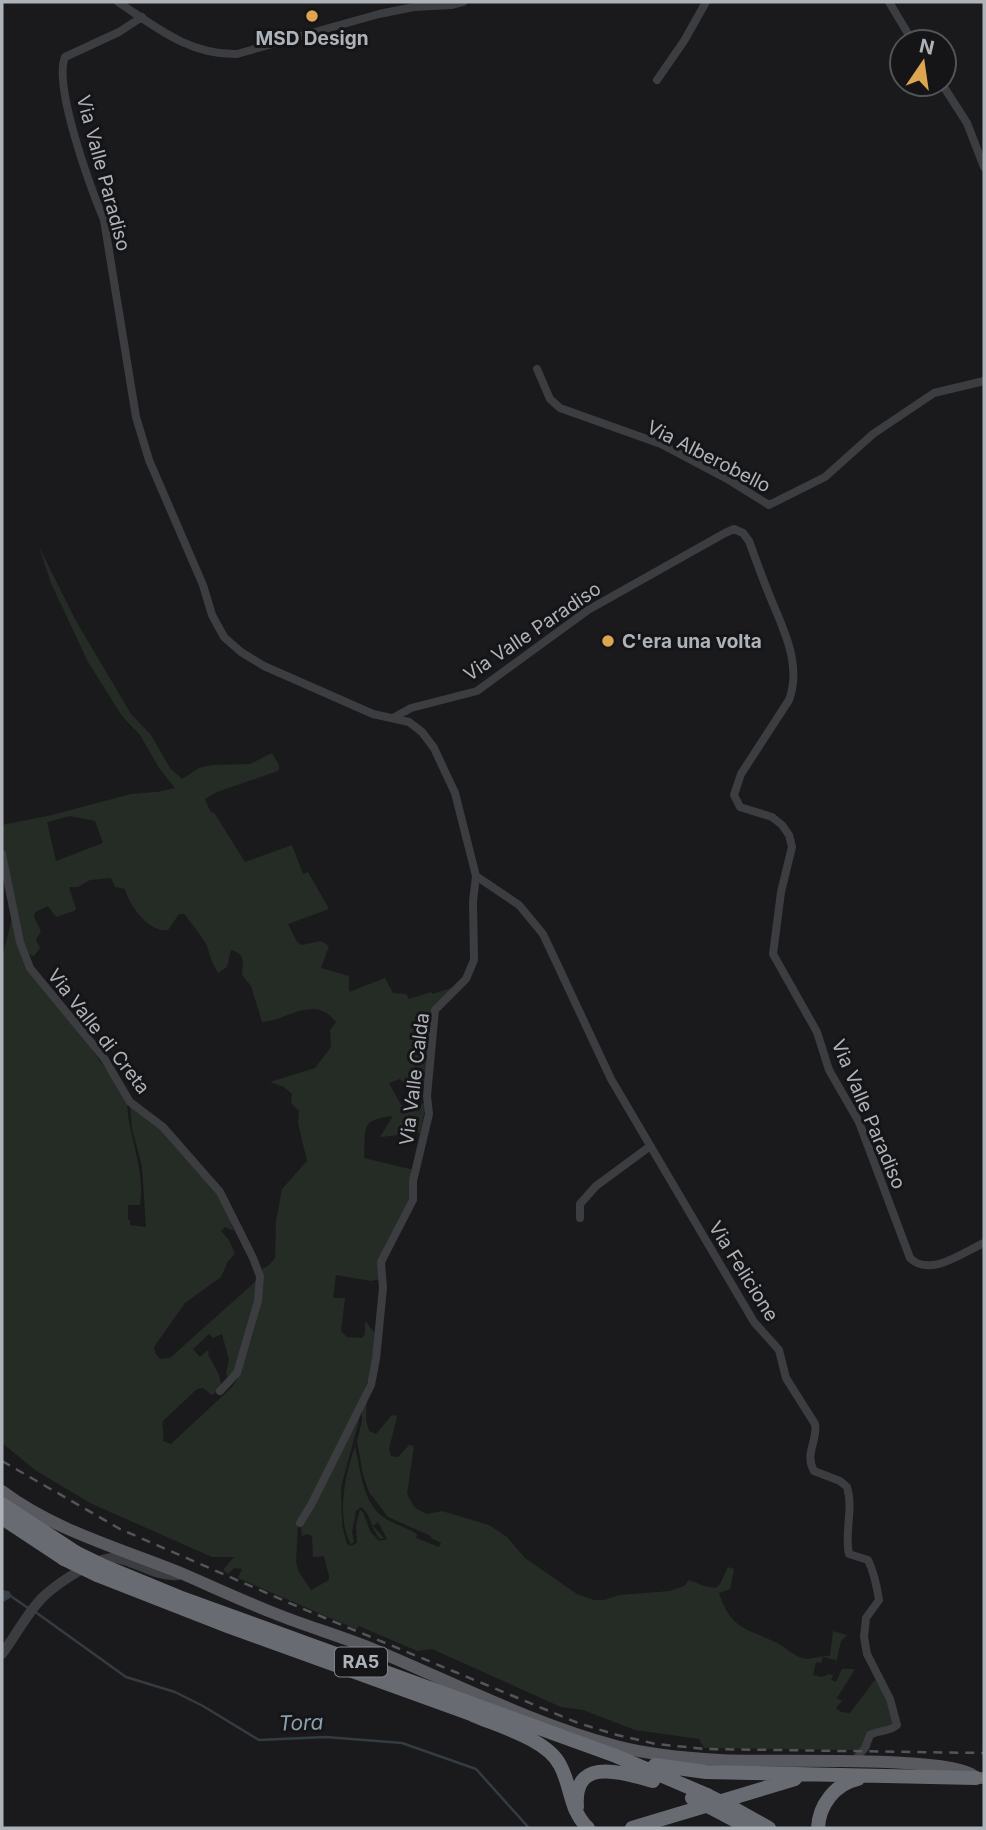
<svg xmlns="http://www.w3.org/2000/svg" width="986" height="1830" font-family="Inter,sans-serif">
<rect width="100%" height="100%" fill="#1a1a1c"/>
<!-- green -->
<path fill="#252c25" fill-rule="evenodd" d="M39,547L76,621L131,714L151,735L170,768L182,779L199,768L212,765L250,764L272,753C274,759 282,764 278,771L217,792L205,799L210,811L215,814L245,862L292,845L303,874L308,872L329,909L288,924L297,942L302,945L321,941L329,946L321,968L349,976V992L385,978L393,993L406,994L409,999L431,992L433,994L451,988L438,1006L427,1093L420,1078L403,1082L400,1079L389,1083L401,1105C412,1109 419,1108 427,1100L420,1133L380,1137L393,1116C359,1120 366,1127 364,1158L414,1170L411,1195L394,1235L380,1279L371,1281L336,1275L333,1298H345L341,1331L347,1337L362,1338L365,1334V1321L377,1336L370,1375L362,1395L298,1526L296,1562L299,1572L311,1590L329,1580V1576L324,1556L313,1557L312,1536L307,1534L302,1536L301,1528L361,1413L341,1487L342,1525L347,1544L351,1546L357,1543L356,1525L360,1510L363,1512L370,1531L379,1541L387,1539L378,1522L373,1526L384,1538L380,1539C371,1530 371,1513 361,1507L356,1511L352,1532L354,1542L351,1544C336,1519 345,1473 355,1447C361,1471 362,1504 386,1519C394,1524 408,1528 417,1534L416,1538L439,1547L441,1543L431,1538V1536L388,1517L369,1492L363,1475L357,1441L362,1421V1406L367,1395L366,1420L369,1431L376,1434L391,1416L396,1415L397,1417L389,1449L391,1456L398,1457L409,1445L414,1446L407,1494L415,1508L427,1514L442,1511L489,1525L507,1537L525,1558L577,1594L594,1600H604L620,1595L670,1591L684,1586L689,1580L704,1586L716,1588L720,1584L728,1567L734,1569L730,1589L719,1593C731,1631 748,1628 779,1644C788,1649 797,1659 808,1659C815,1658 823,1656 830,1656L833,1631L847,1635L841,1641L835,1667L836,1660L823,1657L821,1663L816,1662L813,1675L822,1677L829,1674L833,1675L831,1680L836,1682L842,1669H855L837,1698L842,1701L836,1708L841,1712L850,1713L874,1681L878,1680L896,1724L875,1729L861,1750L704,1748L699,1739L635,1730L583,1710L561,1707L432,1649L417,1651L359,1626L356,1629L238,1578L242,1569L234,1568L228,1574L223,1570L234,1557H212L90,1503L35,1470L2,1443V958L13,914L24,954L127,1099C127,1135 146,1168 140,1205H128V1220H130V1225L146,1227L142,1166L132,1129L130,1107L163,1127L218,1192L232,1219L231,1224L234,1231L225,1227L221,1231L229,1240L235,1254L228,1261L221,1277L185,1303L154,1347L155,1353L160,1359L170,1358L256,1281L259,1294L230,1383L226,1373L229,1360L222,1334L213,1338L209,1334L193,1349L200,1357L208,1350L209,1352L208,1354L219,1375L222,1388L212,1395L203,1388L197,1389L163,1421C161,1426 165,1433 163,1441L171,1444L231,1388L237,1380C247,1352 268,1297 262,1269L268,1266L275,1258L276,1221L282,1189L307,1161L298,1123L299,1111L291,1103L292,1094L284,1087L270,1082L315,1068L331,1047L330,1030L336,1022C314,993 287,1021 262,1022L251,986L242,975C243,963 246,954 231,950L227,967L218,973C211,961 211,958 207,946C206,942 187,917 184,914H179L168,930C149,933 129,905 125,889L115,887L111,878L90,880L78,887H69L76,909L74,911L56,917L48,906L35,912L34,917L41,931L36,940L40,948L34,956L28,954C15,914 2,866 2,825L52,815L131,794L157,792L175,788L159,768L140,735L122,716L88,662L51,583ZM70,816L95,821L103,843L56,861L47,822Z"/>
<g fill="none" stroke-linecap="round" stroke-linejoin="round">
<!-- stream -->
<path stroke="#343c41" stroke-width="2.5" d="M2,1590L28,1608
M34,1611L126,1677L175,1692L203,1706L259,1740L326,1737L402,1743L476,1769L529,1828"/>
<!-- canal -->
<path stroke="#343c41" stroke-width="8" d="M2,1598L7,1595"/>
<!-- minor -->
<path stroke="#3c3d41" stroke-width="8" d="M118,2C156,27 189,55 237,54L379,14L414,7L452,5L463,2
M889,2L913,42
M142,17L119,32L65,57C53,86 91,189 104,220L136,417L149,460L203,585L212,615L224,637L241,652L264,666L373,714L409,722L422,732L434,748L455,793L476,876L519,905L543,934L611,1079L754,1322L779,1350L786,1378L815,1424C818,1441 804,1454 814,1471L840,1481L847,1487C854,1509 844,1532 849,1554L868,1560C874,1572 877,1587 879,1600L866,1618L864,1637L867,1654L890,1699L897,1725C890,1732 878,1730 870,1735L865,1748L853,1762
M657,80L684,41L706,2
M942,84L967,123L984,167
M537,369L550,399L560,408L661,444L729,480L769,505L825,477L873,434L934,393L984,381
M393,718L411,708L477,691L588,610L725,533L734,529L743,533L749,541C756,560 763,580 771,599C784,631 802,665 789,700L741,774L734,795L740,807L772,817L782,825L789,835L792,847L781,892L773,954L817,1032L829,1070L859,1122L910,1258C930,1278 963,1252 984,1243
M2,854L20,942L30,968L104,1058L130,1102L163,1127L220,1192L253,1258L260,1276L258,1301L237,1373L220,1391
M580,1218V1204L596,1186L649,1147
M300,1523L311,1505L371,1385L376,1359L383,1288L381,1262L413,1200V1181L429,1114L427,1096L435,1010L466,979L474,960L473,901L476,876"/>
<!-- tertiary -->
<path stroke="#3c3d41" stroke-width="10" d="M2,1654C15,1637 28,1611 44,1596C57,1584 97,1556 115,1558C137,1561 155,1577 178,1575"/>
<!-- primary -->
<path stroke="#585a5f" stroke-width="12" d="M2,1491C55,1531 122,1549 183,1574C213,1587 241,1600 271,1612C305,1626 341,1636 375,1650C454,1683 533,1724 616,1746C650,1755 685,1758 720,1760C759,1763 961,1754 976,1778H984"/>
<!-- motorway -->
<path stroke="#686b71" stroke-width="14" d="M2,1504L77,1553
M2,1518L64,1559
M106,1567L179,1597L616,1756L707,1795
M97,1575L230,1627L482,1718
M473,1715C498,1726 547,1739 560,1765C572,1787 569,1810 588,1828
M655,1765L706,1772L976,1778
M577,1807C573,1755 623,1773 653,1781
M735,1809L769,1828
M725,1815L749,1828
M632,1828L795,1779
M818,1828C819,1805 835,1784 858,1779"/>
<!-- rail -->
<path stroke="#535559" stroke-width="2.5" stroke-dasharray="9 7" stroke-linecap="butt" d="M2,1461L120,1529L301,1608L578,1723L617,1735L656,1744L706,1749L984,1753"/>
<!-- motorway-bridge -->
<path stroke="#686b71" stroke-width="14" d="M77,1553L106,1567
M64,1559L97,1575
M707,1795L735,1809
M692,1798L725,1815"/>
</g>
<!-- markers -->
<g fill="#dea551" stroke="#151517" stroke-width="2.5">
<circle cx="312" cy="16" r="7"/>
<circle cx="608" cy="641" r="7"/>
</g>
<g text-anchor="middle" stroke-width="6" stroke-linejoin="round" paint-order="stroke">
<!-- shield labels -->
<rect fill="#151517" stroke="#808489" stroke-width="2" x="335" y="1647.5" width="52" height="29" rx="5"/>
<g font-size="18" font-weight="bold" fill="#aeb3ba">
<text x="361" y="1668">RA5</text>
</g>
<!-- poi labels -->
<g font-size="19" font-weight="bold" fill="#aeb3ba" stroke="#151517">
<text x="312" y="45">MSD Design</text>
<text x="622" y="648" text-anchor="start">C'era una volta</text>
</g>
<!-- street labels -->
<g font-size="19" fill="#aeb3ba" stroke="#151517">
<text transform="translate(104 173) rotate(75)" y="7">Via Valle Paradiso</text>
<text transform="translate(709 456) rotate(27)" y="7">Via Alberobello</text>
<text transform="translate(532 631) rotate(-34)" y="7">Via Valle Paradiso</text>
<text transform="translate(99 1031) rotate(52)" y="7">Via Valle di Creta</text>
<text transform="translate(414 1079) rotate(-83)" y="7">Via Valle Calda</text>
<text transform="translate(869 1114) rotate(67)" y="7">Via Valle Paradiso</text>
<text transform="translate(744 1271) rotate(58)" y="7">Via Felicione</text>
</g>
<!-- water labels -->
<g font-size="21" font-style="italic" fill="#8aa1b0" stroke="#151517">
<text transform="translate(301 1723) rotate(-2)" y="7">Tora</text>
</g>
</g>
<!-- border -->
<rect width="986" height="1830" fill="none" stroke="#aeb3ba" stroke-width="7"/>
<!-- north arrow -->
<g transform="translate(923 63) rotate(13)"><circle r="33" fill="#151517" stroke="#525458" stroke-width="2"/>
<path d="M0-5L12 26L0 18L-12 26Z" fill="#dea551"/>
<text y="-10" font-size="19" font-weight="bold" text-anchor="middle" fill="#aeb3ba">N</text>
</g>
</svg>
